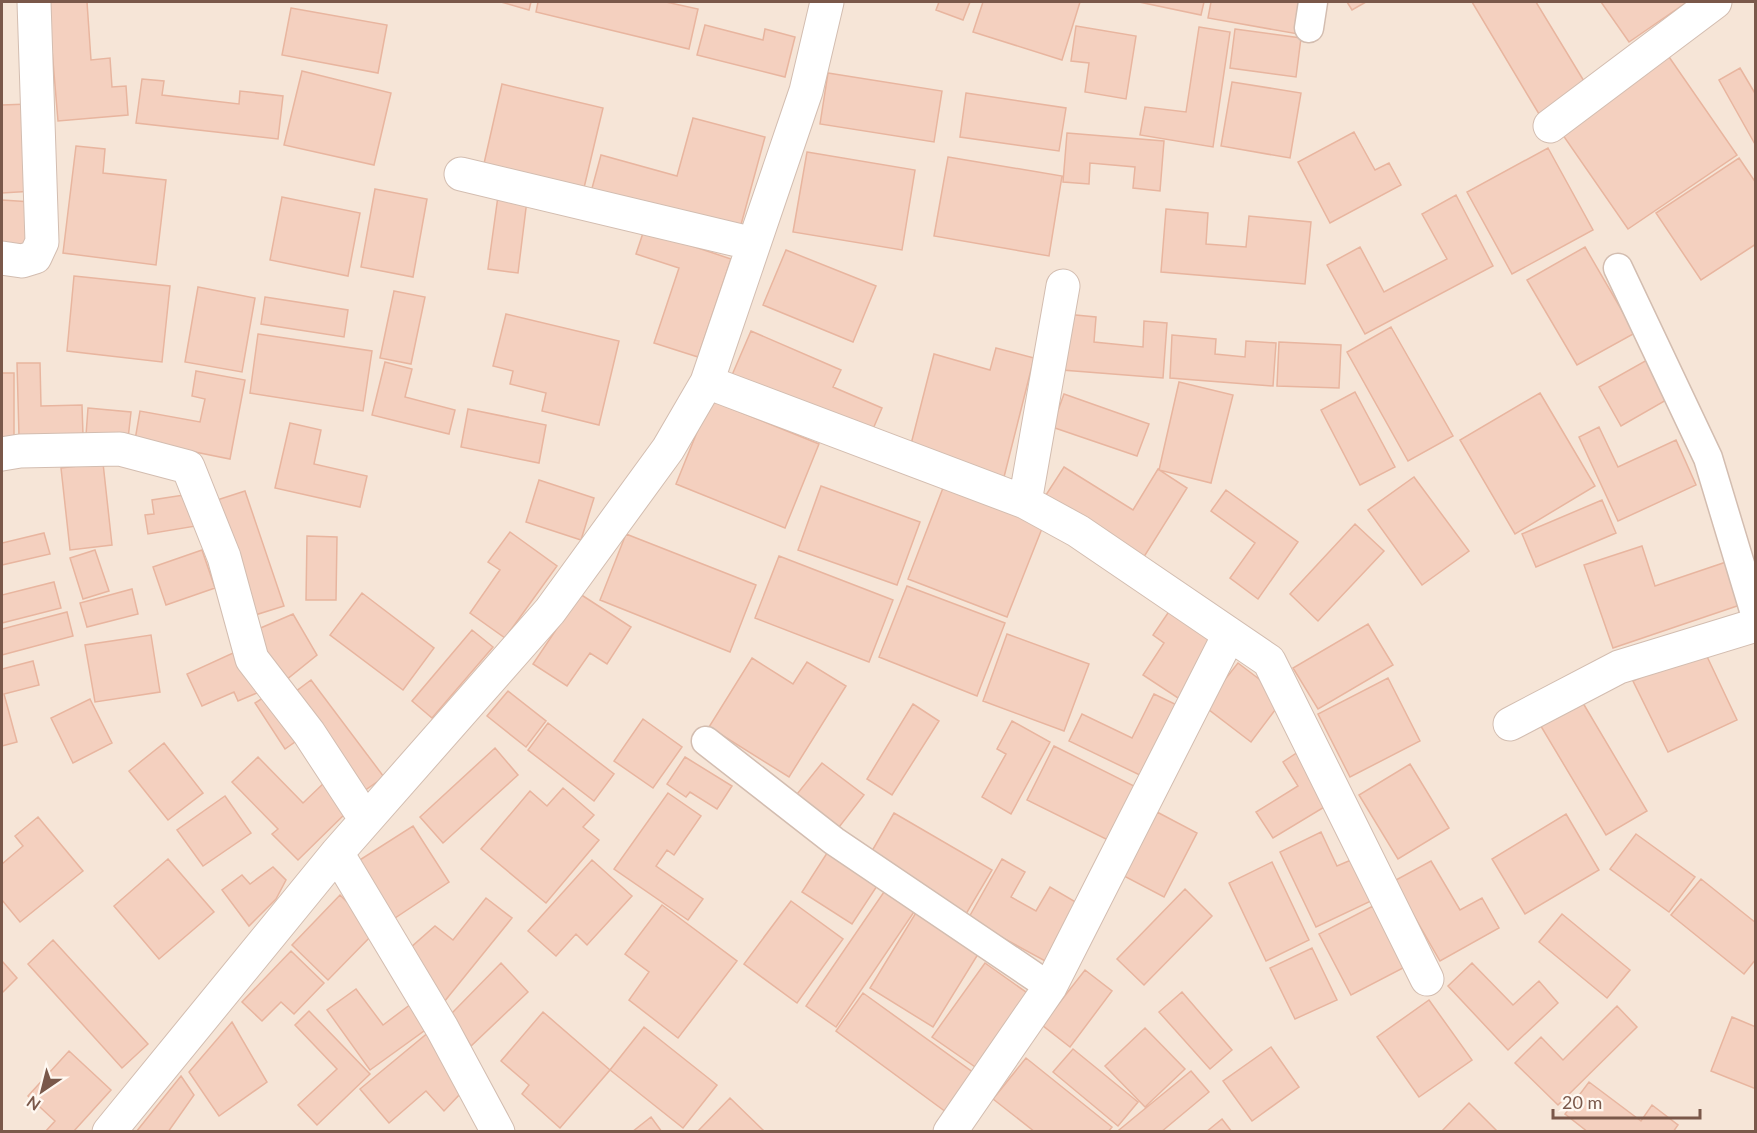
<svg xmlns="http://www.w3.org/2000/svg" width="1757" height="1133" font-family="Lato,sans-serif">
<rect width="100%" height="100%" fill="#fdf4e9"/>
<!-- residential -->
<path fill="#f6e5d7" d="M2,2H1755V1131H2Z"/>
<!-- building -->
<path fill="#f4d0bf" stroke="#e8b59f" stroke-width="1.5" d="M48,2H87L91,60L110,58L112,87L126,86L128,115L58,121Z
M501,2H531L529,10Z
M538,2H666L698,9L689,49L536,12Z
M939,2H970L963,20L936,10Z
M983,2H1080L1062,60L973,32Z
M1139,2H1204L1201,15Z
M1211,2H1303L1298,34L1208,18Z
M1347,2H1366L1352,10Z
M1472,2H1536L1587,86L1539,114Z
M1601,2H1687L1629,42Z
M291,8L387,25L378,73L282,55Z
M705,25L763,40L765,29L795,37L785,77L697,55Z
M1076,26L1136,36L1126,99L1085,92L1089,63L1071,61Z
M1199,27L1230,32L1213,147L1140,135L1145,107L1186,112Z
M1235,29L1301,38L1296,77L1230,68Z
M1667,54L1737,155L1628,229L1558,128Z
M1740,68L1756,95V146L1719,80Z
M302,71L391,93L374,165L284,145Z
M828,73L942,91L934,142L820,124Z
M142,79L164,81L162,95L239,104L240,91L283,96L278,139L136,123Z
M1232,82L1301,93L1290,158L1221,146Z
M502,84L603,108L583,192L483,168Z
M966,93L1066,108L1059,151L960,137Z
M29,104L34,191L2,193V105Z
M693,118L765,137L739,232L591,192L601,155L677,176Z
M1354,132L1375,170L1389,163L1401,185L1330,223L1298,162Z
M1067,133L1164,141L1160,191L1133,188L1135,167L1090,163L1089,184L1063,182Z
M76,146L105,149L103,173L166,180L156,265L63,253Z
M1548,148L1593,230L1512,274L1467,192Z
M807,152L915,170L902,250L793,232Z
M948,157L1062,176L1049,256L934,236Z
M1739,158L1756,183V244L1701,280L1656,213Z
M375,189L427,199L413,277L361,267Z
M1456,195L1493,266L1365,334L1327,265L1360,247L1384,292L1447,259L1422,214Z
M498,196L527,200L518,273L488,269Z
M282,197L360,213L348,276L270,260Z
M2,200L32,202L31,246L2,244Z
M1166,209L1208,213L1206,244L1246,247L1249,216L1311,222L1305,284L1161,272Z
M644,230L731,259L698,357L654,343L679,268L636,254Z
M1585,247L1635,333L1577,365L1527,280Z
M786,250L876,286L853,342L763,305Z
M74,276L170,286L162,362L67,351Z
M198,287L255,298L242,372L185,362Z
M394,291L425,297L411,364L380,358Z
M265,297L348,310L344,337L261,324Z
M506,314L619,341L599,425L542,411L546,393L510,384L513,371L493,366Z
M1065,314L1096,317L1094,342L1143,347L1144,321L1167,323L1163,378L1062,370Z
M1391,327L1453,436L1408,461L1347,352Z
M751,331L841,370L833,387L882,408L870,436L732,375Z
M258,334L372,351L363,411L250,393Z
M1172,335L1216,339L1215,354L1245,357L1246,341L1276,343L1273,386L1170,378Z
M1279,342L1341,345L1339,388L1277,386Z
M996,348L1034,358L1004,477L909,452L934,354L990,370Z
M1647,360L1668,399L1621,426L1599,387Z
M385,362L412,369L405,397L455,410L449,434L372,415Z
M17,363H40L41,406L82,405L83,435L19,436Z
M196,371L245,380L230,459L135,440L140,411L200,422L205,399L192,396Z
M2,373H14V448H2Z
M1179,382L1233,395L1211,483L1159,470Z
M1355,392L1395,467L1360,485L1321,410Z
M1540,393L1595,486L1515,534L1460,440Z
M1064,394L1149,424L1137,456L1052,427Z
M710,400L819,444L785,528L676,484Z
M88,408L131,412L128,439L86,435Z
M468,409L546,425L539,463L461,447Z
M290,423L321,430L314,464L367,476L360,507L275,488Z
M1599,427L1618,467L1676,440L1696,485L1618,521L1579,437Z
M103,463L112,545L70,550L61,468Z
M1064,467L1133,510L1158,469L1187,488L1142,560L1044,498Z
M1414,477L1469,551L1422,585L1368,510Z
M539,480L594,498L581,540L526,522Z
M821,486L920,522L897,585L798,550Z
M943,488L1043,526L1007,617L908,579Z
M1226,490L1298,542L1258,599L1230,578L1255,543L1211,511Z
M245,491L284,606L252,616L214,501Z
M190,494L196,526L148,534L145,515L154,514L152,500Z
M1602,500L1616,533L1536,567L1522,534Z
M1355,524L1384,551L1318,621L1290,594Z
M510,532L557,566L505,638L470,613L500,570L488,562Z
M44,533L50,554L2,565V543Z
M626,534L756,585L730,652L600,600Z
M307,536L337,537L336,600H306Z
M1642,546L1655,586L1726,562L1740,605L1613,648L1584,565Z
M95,550L109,591L83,599L70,558Z
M202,550L215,588L166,605L153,567Z
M779,556L893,600L869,662L755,618Z
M54,582L61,608L2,623V595Z
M907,586L1005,623L977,696L879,657Z
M132,589L138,614L87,627L80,603Z
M362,593L434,648L403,690L330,635Z
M580,594L631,627L607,664L590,653L567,686L533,664Z
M1172,607L1221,638L1181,700L1143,675L1164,643L1153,635Z
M67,612L73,636L2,655V629Z
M293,614L317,655L281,684L256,630Z
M1368,624L1393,665L1318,709L1293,668Z
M472,630L493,647L432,718L412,701Z
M1007,634L1089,664L1064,731L983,701Z
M151,635L160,692L95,702L85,645Z
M244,648L264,690L238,701L234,692L202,706L187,674Z
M1703,648L1737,720L1668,752L1633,681Z
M752,658L793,684L807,662L846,686L789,777L709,727Z
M33,661L39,685L4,694L17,742L2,746V669Z
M1238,663L1284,698L1251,742L1204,706Z
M1388,678L1420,741L1350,777L1318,714Z
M311,680L384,777L364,791L291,695Z
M508,691L546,721L526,747L487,716Z
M272,692L302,737L285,749L255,703Z
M1154,694L1181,707L1146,778L1069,741L1082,714L1132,738Z
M1580,698L1647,811L1606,835L1539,723Z
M90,699L112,743L73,763L51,718Z
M913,704L939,721L892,795L867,779Z
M643,719L682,747L653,788L614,761Z
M1012,721L1050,742L1011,814L982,797L1006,754L997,749Z
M548,723L614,774L594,801L528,750Z
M164,743L203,793L168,820L129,771Z
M1054,746L1142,790L1116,844L1027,800Z
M495,748L518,775L443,843L420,817Z
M1298,752L1331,803L1273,838L1256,812L1298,786L1283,762Z
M258,757L303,803L326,781L352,807L298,860L272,834L278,829L232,782Z
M685,757L732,786L717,809L690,792L686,797L667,784Z
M822,763L864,795L836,831L793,799Z
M1410,764L1449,828L1398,859L1359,795Z
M563,788L594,815L583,827L599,840L546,903L481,849L530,791L547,806Z
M668,793L701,816L674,855L667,850L656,866L703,899L688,920L614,869Z
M225,796L251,833L203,866L177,830Z
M1157,812L1197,833L1164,897L1124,876Z
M894,813L992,870L966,914L869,856Z
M1566,814L1599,870L1525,914L1492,859Z
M38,817L83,871L20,922L2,900V864L23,846L15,836Z
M413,826L449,882L392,920L355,863Z
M1321,832L1337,866L1351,860L1371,901L1316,927L1280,852Z
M1636,834L1695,877L1669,912L1610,869Z
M829,850L879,883L852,924L802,892Z
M168,859L214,912L159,959L114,906Z
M1002,859L1025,872L1011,897L1036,911L1050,887L1079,904L1047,962L968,919Z
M592,860L632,896L587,945L576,934L556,956L528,931Z
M1431,861L1460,910L1482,898L1499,928L1440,961L1394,881Z
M1272,862L1309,940L1266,961L1229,883Z
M273,867L286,880L276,899L249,926L222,890L242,875L250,884Z
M1701,879L1756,923V959L1744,974L1671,915Z
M886,889L916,909L836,1027L806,1006Z
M1185,889L1212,916L1144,985L1117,959Z
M340,895L376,931L328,980L292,945Z
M486,898L512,918L444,1002L409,949L435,926L453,940Z
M791,901L843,939L797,1003L744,964Z
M662,905L737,961L678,1038L629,1000L649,972L625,954Z
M1373,906L1405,967L1351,995L1319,934Z
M917,911L980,951L933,1027L870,988Z
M1562,914L1630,970L1607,998L1539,942Z
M53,940L148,1044L122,1068L28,964Z
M1312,948L1337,1000L1295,1019L1270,968Z
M291,951L324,983L294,1014L281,1002L262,1021L242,1002Z
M2,961L17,978L2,993Z
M501,963L528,992L471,1046L451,1014Z
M985,963L1033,997L981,1071L932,1037Z
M1472,963L1513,1005L1539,981L1558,1003L1508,1050L1448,986Z
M1085,970L1112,991L1070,1047L1042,1025Z
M356,989L383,1025L411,1004L428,1028L370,1070L327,1010Z
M1182,992L1232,1050L1210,1069L1159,1012Z
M863,993L974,1073L946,1112L836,1031Z
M1429,1000L1472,1060L1419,1097L1377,1037Z
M1617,1006L1637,1027L1558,1105L1515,1063L1541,1037L1563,1060Z
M309,1011L370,1074L317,1125L298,1105L337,1069L295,1025Z
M543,1012L610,1070L560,1128L522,1094L529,1085L501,1061Z
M1732,1017L1756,1027V1089L1711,1071Z
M232,1022L267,1082L219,1116L189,1072Z
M644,1027L717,1085L683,1128L610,1070Z
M1145,1028L1185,1069L1145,1107L1105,1066Z
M429,1032L460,1094L444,1111L426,1091L389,1123L360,1089Z
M1271,1047L1299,1087L1252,1121L1223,1081Z
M1073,1049L1138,1102L1118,1126L1053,1072Z
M69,1051L111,1090L73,1132H45L55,1121L28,1096Z
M1026,1058L1112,1127L1108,1132H1035L993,1099Z
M1191,1071L1209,1092L1161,1132H1121L1119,1130Z
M181,1076L194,1095L168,1132H136Z
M1589,1082L1641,1121L1652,1105L1678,1125L1673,1132H1588L1565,1114Z
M730,1098L765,1132H697Z
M1469,1103L1498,1132H1441Z
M651,1117L662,1132H632Z
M1222,1119L1232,1132H1206Z"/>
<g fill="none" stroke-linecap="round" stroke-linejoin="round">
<defs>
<path id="service" d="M1309,28L1313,2
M1618,268L1708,458L1756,617
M706,741L834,841L1050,987"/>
<path id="minor" d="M1550,126L1715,2
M461,174L754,244
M2,258L22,261L35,257L42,242L34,2
M707,382L1025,502L1078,531L1269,661L1427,979
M2,454L20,451L120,449L188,467L224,557L252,659L309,733L366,820
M1025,502L1063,286
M1510,724L1619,667L1756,625
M337,853L442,1028L498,1132
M109,1132L337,853L550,611L668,449L707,382L806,91L827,2
M950,1132L1050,987L1229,635"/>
</defs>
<!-- service casing -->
<use href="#service" stroke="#d3bdb0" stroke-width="31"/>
<!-- minor casing -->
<use href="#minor" stroke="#d3bdb0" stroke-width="35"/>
<!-- service -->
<use href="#service" stroke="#fff" stroke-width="28"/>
<!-- minor -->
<use href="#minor" stroke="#fff" stroke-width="33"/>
</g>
<!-- border -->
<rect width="1757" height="1133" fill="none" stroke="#7a584a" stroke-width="6"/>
<!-- north arrow -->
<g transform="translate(42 1091) rotate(215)" stroke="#fff8f1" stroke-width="4.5" paint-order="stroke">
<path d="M0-4.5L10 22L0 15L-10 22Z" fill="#7a584a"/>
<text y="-9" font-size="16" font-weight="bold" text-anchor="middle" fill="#7a584a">N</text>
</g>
<!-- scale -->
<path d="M1553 1109v9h147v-9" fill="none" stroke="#7a584a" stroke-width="3"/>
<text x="1562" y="1109" font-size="18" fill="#7a584a" stroke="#fff8f1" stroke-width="4.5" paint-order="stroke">20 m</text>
</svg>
